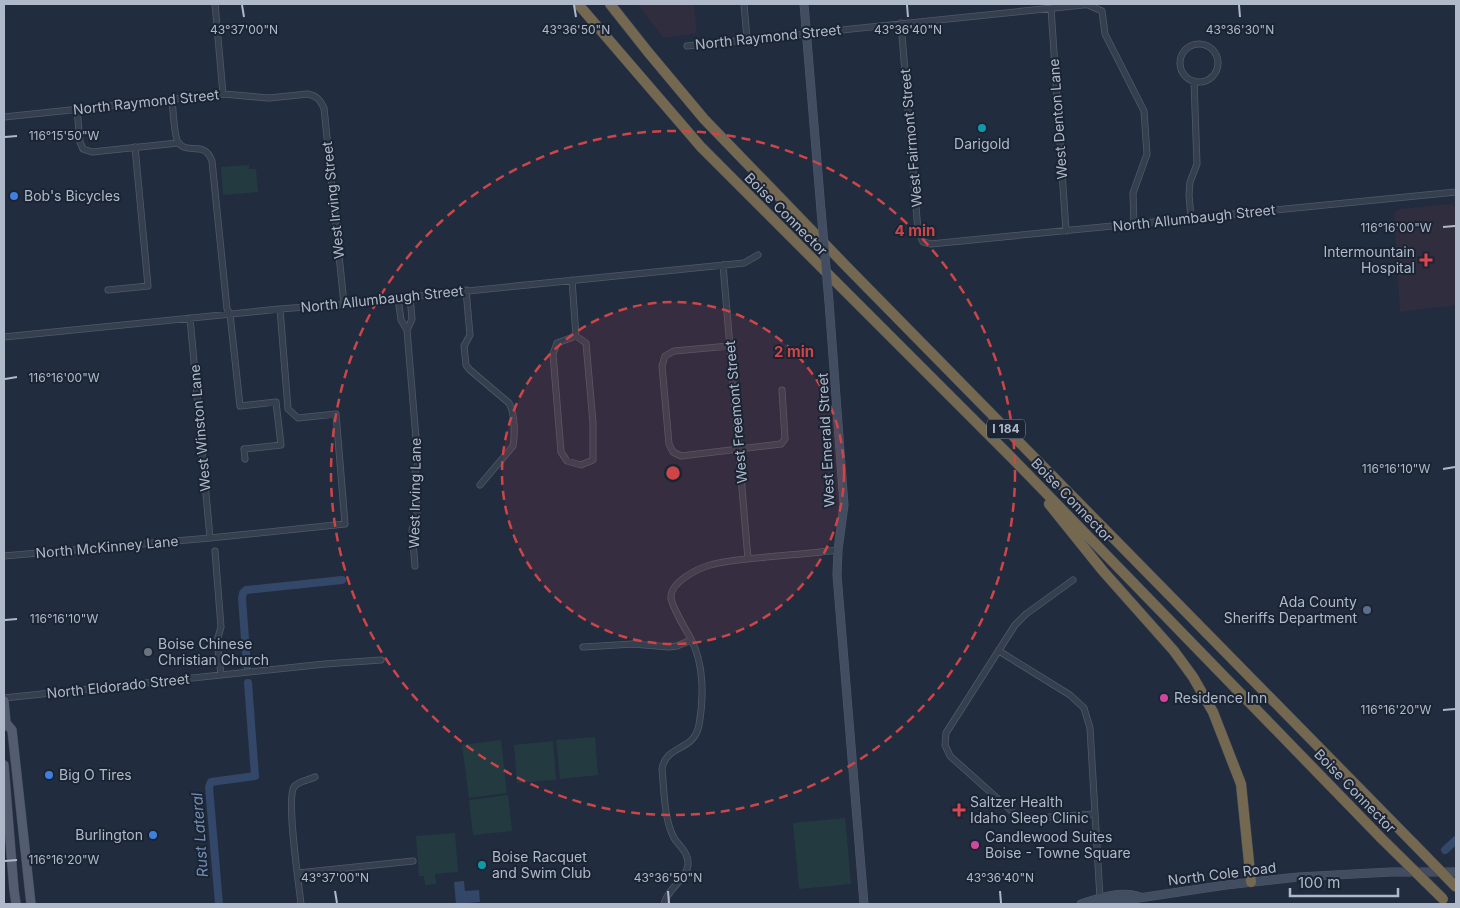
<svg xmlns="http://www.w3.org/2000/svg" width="1460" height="908" font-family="Inter,sans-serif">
<rect width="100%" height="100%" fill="#212c3f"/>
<!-- medical -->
<path fill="#302d3f" d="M637,4H694L697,33L664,38Z
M1451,204L1456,207V305L1400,312L1394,213L1400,209Z"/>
<!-- green -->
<path fill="#233b40" d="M249,165V169H256L258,192L223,195L221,167Z
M595,737L598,775L560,779L556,740Z
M501,740L507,793L469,798L462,745Z
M553,741L556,780L517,783L514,745Z
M508,795L512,831L473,835L469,800Z
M845,818L851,884L799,889L793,823Z
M455,833L458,872L435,874L436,884L425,885L424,876H419L416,836Z"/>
<!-- water -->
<path fill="#334768" d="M464,881L465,891L479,890L480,902L456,904L454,882Z"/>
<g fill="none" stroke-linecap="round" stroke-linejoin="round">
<!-- canal -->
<path stroke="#334768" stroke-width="8" d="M247,666L242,598L243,593L246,590L342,580
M1445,850L1456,840
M219,904L209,787L211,782L255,776L248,683"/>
<defs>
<path id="minor" d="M215,4L223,94
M744,4L747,39
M1088,5L1102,11L1105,34L1144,111L1147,154L1133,193L1134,224
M1051,8L1066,231
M901,23L918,231L923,242L931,244L1456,192
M1180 63a19 19 0 1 1 38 0a19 19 0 1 1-38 0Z
M687,46L1092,4
M172,99C173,108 174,136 178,142C187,156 204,139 212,161L227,309L230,314L240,406L276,402L281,445L244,449L245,459
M77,109L80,142L83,149L92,152L178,143
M4,117L223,94L269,98L308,94C317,96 320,100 324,108L344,304
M1191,218L1189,195L1190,182L1197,164L1194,81
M723,265L748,559
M572,280L576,336
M108,290L148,286L135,147
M466,290L470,335L464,346L466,365L470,370L509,403C515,413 515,435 513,446L480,485
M398,298L401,320L407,330L412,319L410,296
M190,318L210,538
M407,330L418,462L415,473L417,515L412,530L415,566
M576,336L586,343L593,423V460L581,465L567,461L561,452L553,354L557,343Z
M4,337L280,309L344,304L398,298L744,263L758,255
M730,346L674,351L665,356L662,366L669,444L673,452L681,456L781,444L785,439L782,390
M215,551L221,627L217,641L221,675
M4,556L210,538L345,524L336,414L298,418L288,409L280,309
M1073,580L1026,614L1015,625L946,733L945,745L950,756L1017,816L1036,818L1095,814
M583,647L633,644L669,647L677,646L691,640
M999,651L1070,695L1084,708L1090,728L1100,898
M4,698L325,664L381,660
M298,873L413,861
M301,904C299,885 286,799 294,787C298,781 309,780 315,777
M664,904C668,887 686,881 688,865C689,853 680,847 674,838C664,820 664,789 662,769C666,744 694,752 699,725C704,697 704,664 691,639C686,630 672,607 671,598C670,582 697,569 710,565C728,560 748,559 766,557C790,555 814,553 838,550"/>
<path id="secondary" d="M804,4L821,210
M829,302L844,505L838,550L837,575L864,904
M1100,898L1106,902H1112L1226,885L1298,877L1391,872H1456
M1081,904C1099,898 1122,890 1140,897"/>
<path id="primary" d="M4,701L6,723L4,726
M6,723L12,730L31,904
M4,765L14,890L16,904"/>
<path id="motorway" d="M578,4L701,147L1011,457L1382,839
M610,4L648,52L704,119L847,267L1413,843
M1049,504L1103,571L1174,651L1193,677L1213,712L1241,784L1251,882"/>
</defs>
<!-- minor casing -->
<use href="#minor" stroke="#505969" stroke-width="7"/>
<!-- secondary casing -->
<use href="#secondary" stroke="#505969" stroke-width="9"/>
<!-- primary casing -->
<use href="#primary" stroke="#3e4857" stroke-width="10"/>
<!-- motorway casing -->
<use href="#motorway" stroke="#3d4656" stroke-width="11"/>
<!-- minor -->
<use href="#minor" stroke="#353f4e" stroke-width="5.5"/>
<!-- secondary -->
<use href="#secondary" stroke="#424d62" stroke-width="8"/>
<!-- primary -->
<use href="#primary" stroke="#535d6f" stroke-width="9"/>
<!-- motorway -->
<use href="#motorway" stroke="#756851" stroke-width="10"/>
<defs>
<path id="secondary-bridge" d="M821,210L829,302"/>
<path id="motorway-bridge" d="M1382,839L1443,899
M1413,843L1456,887"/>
</defs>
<!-- secondary-bridge casing -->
<use href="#secondary-bridge" stroke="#505969" stroke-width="9" stroke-linecap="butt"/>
<!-- motorway-bridge casing -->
<use href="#motorway-bridge" stroke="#3d4656" stroke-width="11" stroke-linecap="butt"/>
<!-- secondary-bridge -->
<use href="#secondary-bridge" stroke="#424d62" stroke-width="8"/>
<!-- motorway-bridge -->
<use href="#motorway-bridge" stroke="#756851" stroke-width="10"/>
</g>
<!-- ticks -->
<path fill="none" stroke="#b0b9ca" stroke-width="2" d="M242,5L244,17M574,5L576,17M907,5L908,17M1239,5L1240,17M5,137L17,136M1443,227L1455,226M5,379L17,377M1443,469L1455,467M5,620L17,619M1443,710L1455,709M5,861L17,860M335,891L337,903M668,891L669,903M1000,891L1001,903"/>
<!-- distance rings -->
<circle cx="673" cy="473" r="171" fill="#ce4548" fill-opacity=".12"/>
<g fill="none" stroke="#ce4548" stroke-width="2.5" stroke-dasharray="9 6">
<circle cx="673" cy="473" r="171"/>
<circle cx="673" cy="473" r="342"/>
</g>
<!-- markers -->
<g fill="#0f9aa8" stroke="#1a2433" stroke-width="2">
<circle cx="982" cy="128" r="5"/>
<circle cx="482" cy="865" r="5"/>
</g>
<g fill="#3f7fe0" stroke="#1a2433" stroke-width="2">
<circle cx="14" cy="196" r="5"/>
<circle cx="49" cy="775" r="5"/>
<circle cx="153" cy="835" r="5"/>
</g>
<g fill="#e0444e" stroke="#1a2433" stroke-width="2">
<path d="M1423.5 252.5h5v5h5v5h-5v5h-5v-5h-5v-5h5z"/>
<path d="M956.5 802.5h5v5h5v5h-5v5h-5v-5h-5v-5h5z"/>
</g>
<circle fill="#5c6f8a" stroke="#1a2433" stroke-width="2" cx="1367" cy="610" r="5"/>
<circle fill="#6b7280" stroke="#1a2433" stroke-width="2" cx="148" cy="652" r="5"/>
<g fill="#d1479c" stroke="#1a2433" stroke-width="2">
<circle cx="1164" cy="698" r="5"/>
<circle cx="975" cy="845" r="5"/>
</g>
<g text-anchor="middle" stroke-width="4" stroke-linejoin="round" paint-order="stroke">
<!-- shield labels -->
<rect fill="#1a2433" stroke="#838c9d" stroke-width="1" x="987" y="419.5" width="38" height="19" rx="4"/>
<g font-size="12" font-weight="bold" fill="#b0b9ca">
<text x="1006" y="433">I 184</text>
</g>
<!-- street labels -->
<g font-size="14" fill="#b0b9ca" stroke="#1a2433">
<text transform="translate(768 37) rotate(-6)" y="5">North Raymond Street</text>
<text transform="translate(146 102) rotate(-6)" y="5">North Raymond Street</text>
<text transform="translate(1058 119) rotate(-94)" y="5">West Denton Lane</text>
<text transform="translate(911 138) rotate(-95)" y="5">West Fairmont Street</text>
<text transform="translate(333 200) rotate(-96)" y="5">West Irving Street</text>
<text transform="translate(786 214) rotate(45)" y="5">Boise Connector</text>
<text transform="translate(1194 218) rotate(-6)" y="5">North Allumbaugh Street</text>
<text transform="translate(382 299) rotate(-6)" y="5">North Allumbaugh Street</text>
<text transform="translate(736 412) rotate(-95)" y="5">West Freemont Street</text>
<text transform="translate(200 428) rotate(-95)" y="5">West Winston Lane</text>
<text transform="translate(826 440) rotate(-93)" y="5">West Emerald Street</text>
<text transform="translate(415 493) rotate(-89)" y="5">West Irving Lane</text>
<text transform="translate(1072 500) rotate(46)" y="5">Boise Connector</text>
<text transform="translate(107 547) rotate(-5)" y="5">North McKinney Lane</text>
<text transform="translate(118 686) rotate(-6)" y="5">North Eldorado Street</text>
<text transform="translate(1355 791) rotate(46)" y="5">Boise Connector</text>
<text transform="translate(1222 874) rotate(-7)" y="5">North Cole Road</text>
</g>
<!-- poi labels -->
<g font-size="14" fill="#b0b9ca" stroke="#1a2433" text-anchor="start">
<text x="982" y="149" text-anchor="middle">Darigold</text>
<text x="24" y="201">Bob's Bicycles</text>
<text x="1415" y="257" text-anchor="end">Intermountain<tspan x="1415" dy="16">Hospital</tspan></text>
<text x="1357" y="607" text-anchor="end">Ada County<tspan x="1357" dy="16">Sheriffs Department</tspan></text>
<text x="158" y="649">Boise Chinese<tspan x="158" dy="16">Christian Church</tspan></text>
<text x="1174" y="703">Residence Inn</text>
<text x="59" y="780">Big O Tires</text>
<text x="970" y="807">Saltzer Health<tspan x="970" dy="16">Idaho Sleep Clinic</tspan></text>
<text x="143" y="840" text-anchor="end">Burlington</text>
<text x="985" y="842">Candlewood Suites<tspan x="985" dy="16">Boise - Towne Square</tspan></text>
<text x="492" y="862">Boise Racquet<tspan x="492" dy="16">and Swim Club</tspan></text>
</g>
<!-- water labels -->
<g font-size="15" font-style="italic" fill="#758eb5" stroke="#1a2433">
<text transform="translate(200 835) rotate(-94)" y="5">Rust Lateral</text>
</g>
</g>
<g font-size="12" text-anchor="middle" fill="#b0b9ca" stroke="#1a2433" stroke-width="4" stroke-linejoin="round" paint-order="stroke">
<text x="244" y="34">43°37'00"N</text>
<text x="576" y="34">43°36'50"N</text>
<text x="908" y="34">43°36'40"N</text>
<text x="1240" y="34">43°36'30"N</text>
<text x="64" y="140">116°15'50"W</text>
<text x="1396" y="232">116°16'00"W</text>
<text x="64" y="382">116°16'00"W</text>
<text x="1396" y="473">116°16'10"W</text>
<text x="64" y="623">116°16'10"W</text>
<text x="1396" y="714">116°16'20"W</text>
<text x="64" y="864">116°16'20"W</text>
<text x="335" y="882">43°37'00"N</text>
<text x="668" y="882">43°36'50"N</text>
<text x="1000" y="882">43°36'40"N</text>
</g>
<circle cx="673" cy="473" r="8" fill="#ce4548" stroke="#1a2433" stroke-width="2.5"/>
<g font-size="15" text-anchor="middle" font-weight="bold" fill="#ce4548" stroke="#1a2433" stroke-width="4" stroke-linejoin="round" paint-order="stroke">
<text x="915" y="236">4 min</text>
<text x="794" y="357">2 min</text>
</g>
<!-- border -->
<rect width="1460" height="908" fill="none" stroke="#b0b9ca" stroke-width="10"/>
<!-- scale -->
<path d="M1290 888v8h108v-8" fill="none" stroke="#b0b9ca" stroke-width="2.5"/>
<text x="1298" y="888" font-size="15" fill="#b0b9ca" stroke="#1a2433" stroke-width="4" paint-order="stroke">100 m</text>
</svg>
